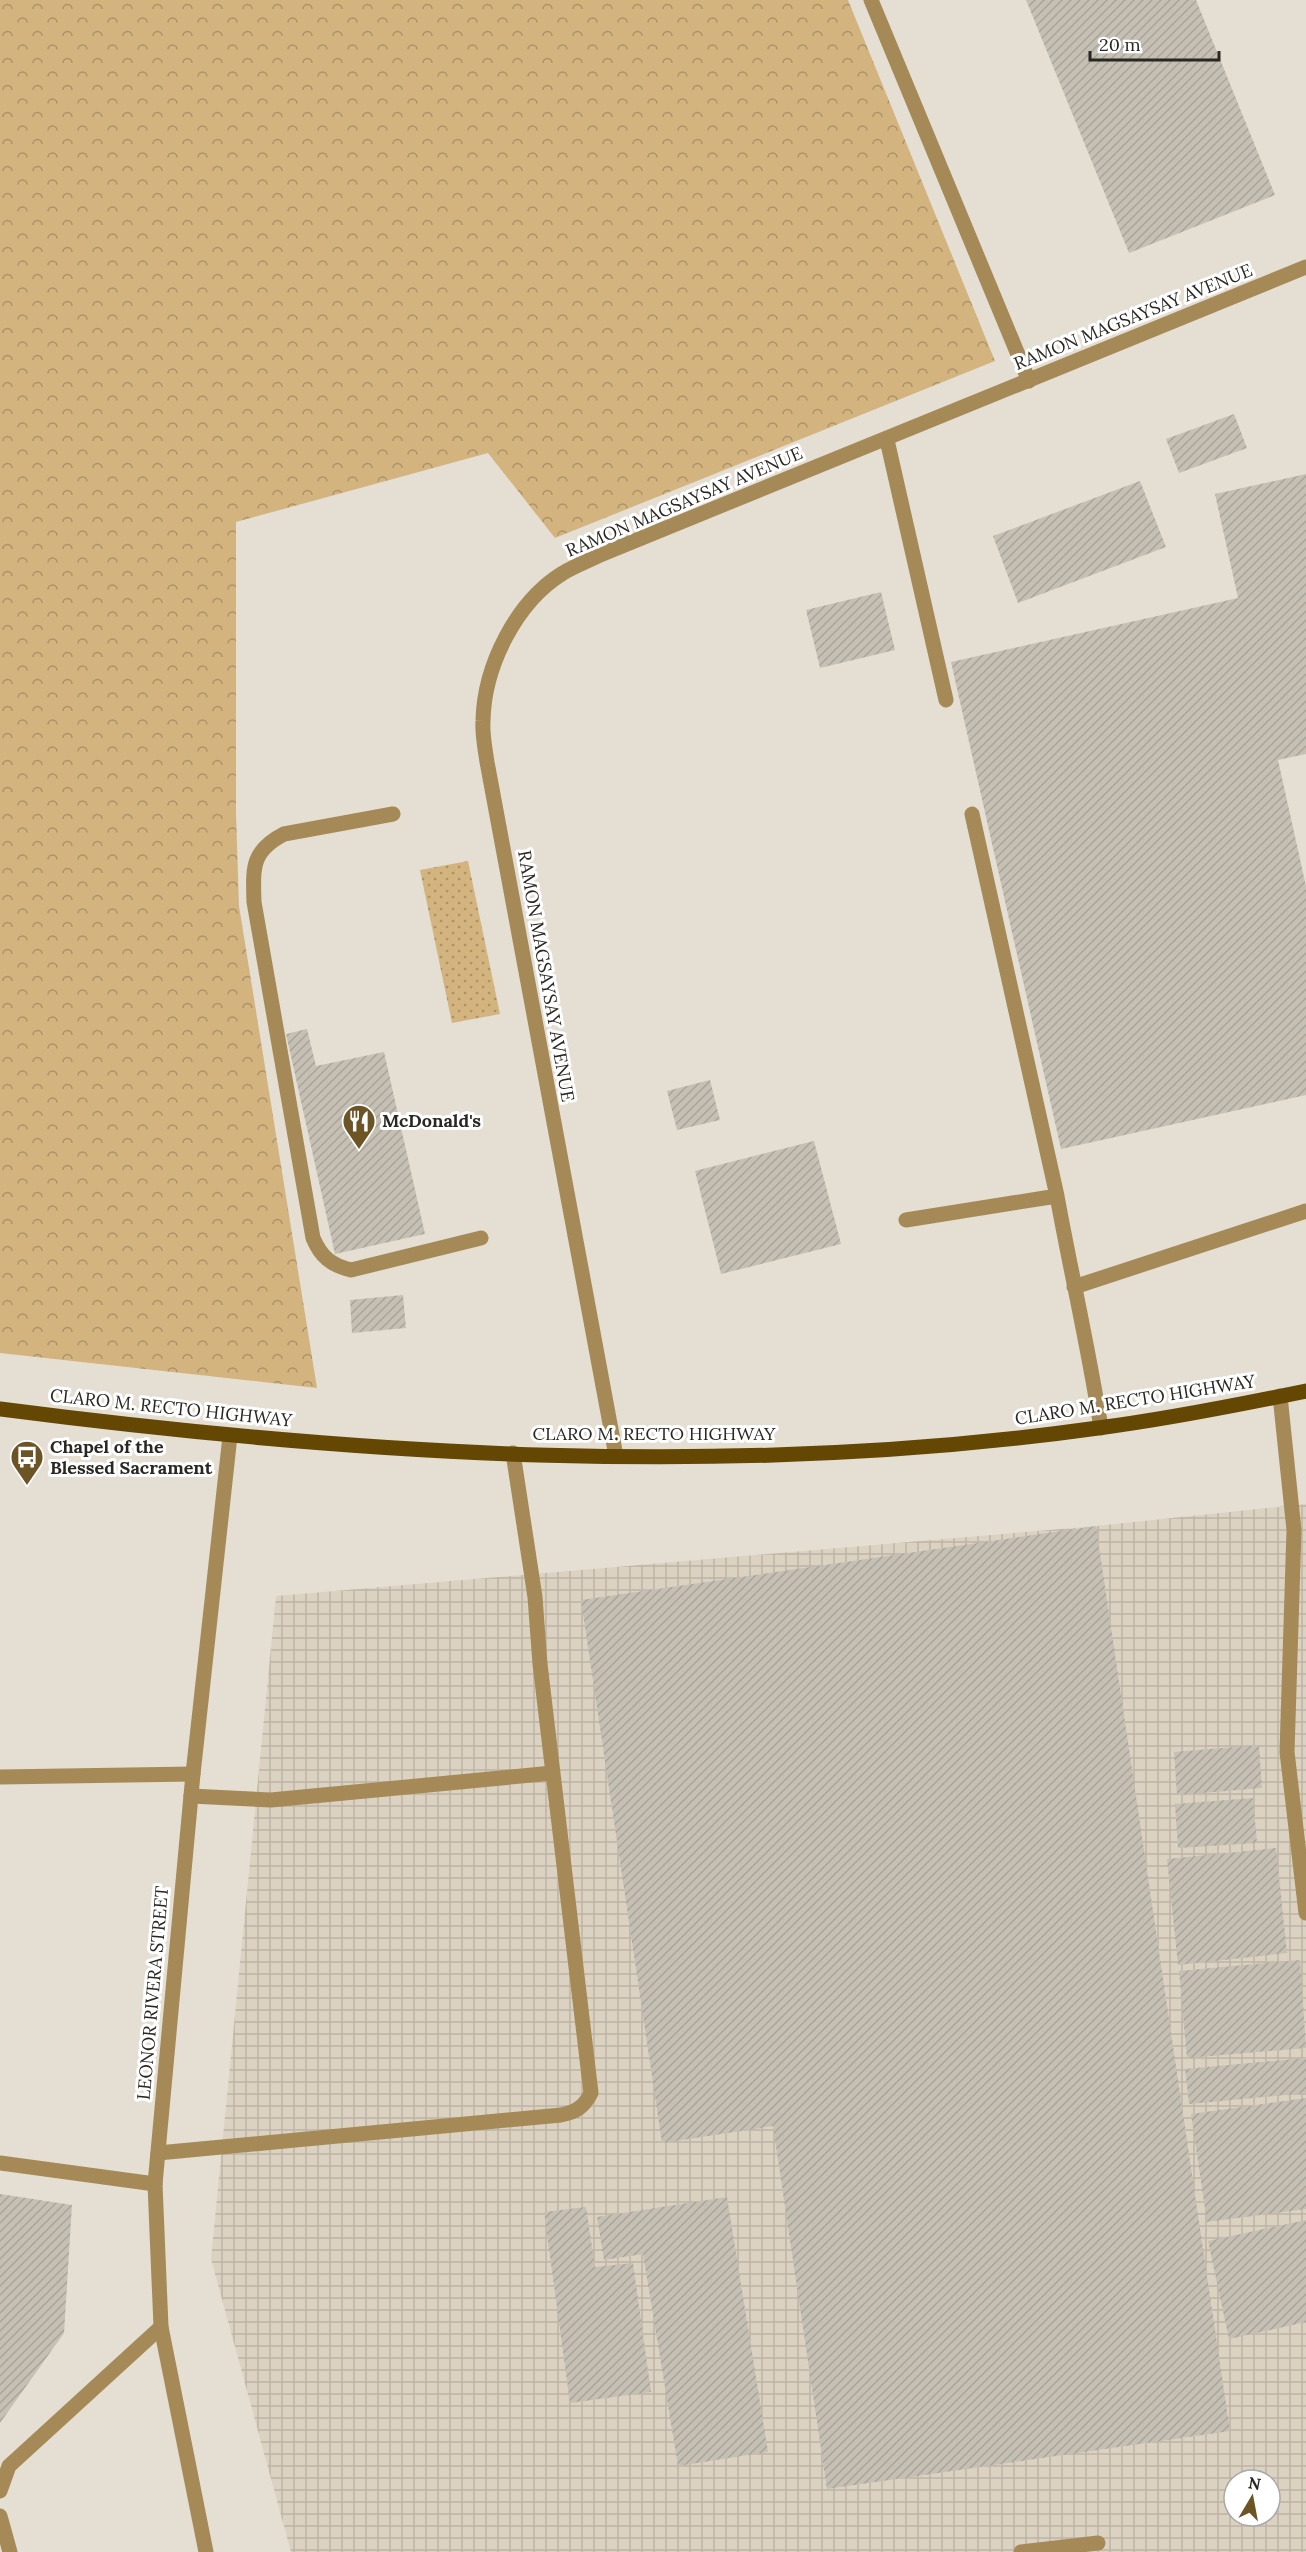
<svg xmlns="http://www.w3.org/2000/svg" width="1306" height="2552" font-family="Lora,serif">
<defs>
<pattern id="industrial-grid" width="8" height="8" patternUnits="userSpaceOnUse" patternTransform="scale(1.5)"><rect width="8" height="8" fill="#dcd2c1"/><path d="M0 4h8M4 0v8" fill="none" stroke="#bdb4a6"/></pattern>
<pattern id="grass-dots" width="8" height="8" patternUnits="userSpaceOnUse" patternTransform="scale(1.5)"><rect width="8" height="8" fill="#d3b47f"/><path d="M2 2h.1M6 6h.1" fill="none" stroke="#ab9268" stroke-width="1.8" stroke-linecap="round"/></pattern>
<pattern id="forest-crowns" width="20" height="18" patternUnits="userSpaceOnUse" patternTransform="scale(1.5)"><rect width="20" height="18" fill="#d3b47f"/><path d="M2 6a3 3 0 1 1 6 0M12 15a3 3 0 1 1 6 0" fill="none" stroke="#ab9268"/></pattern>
<pattern id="building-hatch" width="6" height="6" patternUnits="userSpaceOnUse" patternTransform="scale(1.5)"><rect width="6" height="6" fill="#c5bfb4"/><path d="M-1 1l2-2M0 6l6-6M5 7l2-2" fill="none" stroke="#a9a49a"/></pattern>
</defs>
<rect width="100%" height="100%" fill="#e5ded3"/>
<!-- industrial -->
<path fill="url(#industrial-grid)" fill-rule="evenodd" d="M1306,1504V2552H291L211,2259L276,1596L1096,1526ZM1234,2480H1270V2516H1234Z"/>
<!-- grass -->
<path fill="url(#grass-dots)" d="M468,861L500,1014L452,1023L420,870Z"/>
<!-- forest -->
<path fill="url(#forest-crowns)" d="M0,0H848L995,361L555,538L488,453L236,522V813L239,906L317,1388L0,1353Z"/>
<!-- building -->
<path fill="url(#building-hatch)" d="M1026,0H1196L1275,195L1129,253Z
M1234,414L1247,448L1179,473L1166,439Z
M1306,474V754L1278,760L1306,886V1095L1061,1149L951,662L1238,598L1215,494Z
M1140,481L1166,547L1018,603L993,536Z
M881,592L895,650L820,668L806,610Z
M307,1029L316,1066L384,1052L425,1234L335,1254L286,1034Z
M710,1080L720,1120L677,1130L667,1091Z
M814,1141L841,1244L721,1274L695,1171Z
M403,1295L406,1328L352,1333L350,1300Z
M1096,1526L1230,2431L827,2489L773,2126L662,2143L581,1600Z
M1259,1745L1262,1788L1177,1795L1174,1752Z
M1253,1798L1257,1843L1178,1848L1175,1804Z
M1276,1848L1287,1953L1178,1965L1167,1859Z
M1300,1960L1306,2048L1187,2058L1179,1971Z
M1306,2058V2093L1189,2104L1185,2069Z
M1306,2098V2209L1207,2222L1191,2114Z
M0,2194L72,2205L64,2333L0,2423Z
M727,2197L768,2452L678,2466L643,2254L604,2260L597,2217Z
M586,2207L595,2267L633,2263L651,2392L570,2403L544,2212Z
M1306,2220V2322L1229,2339L1208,2241Z"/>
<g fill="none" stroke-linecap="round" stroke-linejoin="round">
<!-- service -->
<path stroke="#a58a58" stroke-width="15" d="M871,0L1029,381
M887,440L946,700
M393,814L284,834C251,851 253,868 254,902L313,1238C321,1257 331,1265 351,1270L481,1238
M972,814L1057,1196
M906,1220L1057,1196C1071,1273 1089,1350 1101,1428
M1074,1287L1306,1211
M1280,1396L1294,1530L1287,1752L1306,1913
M0,1777L193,1774
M191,1796L271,1800L553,1773
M158,2153L561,2115C576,2112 584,2107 591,2093L540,1664L535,1597L513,1453
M0,2163L155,2184
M0,2491L9,2466L161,2327
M0,2516L10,2552
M1021,2552L1098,2543"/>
<!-- minor -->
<path stroke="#a58a58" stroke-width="15" d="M616,1456L487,762C485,748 482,734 483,721C484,666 516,602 563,573C575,566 588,561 600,555L1306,267
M206,2552L161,2327L155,2184L193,1774L230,1436"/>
<!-- primary -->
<path stroke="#644703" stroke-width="15" d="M0,1409C363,1456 734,1479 1098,1428C1168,1419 1238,1405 1306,1391"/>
</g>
<!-- icons -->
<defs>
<symbol id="restaurant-pin" viewBox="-11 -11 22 30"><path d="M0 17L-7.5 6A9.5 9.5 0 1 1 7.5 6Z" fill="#6d5425" stroke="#fff"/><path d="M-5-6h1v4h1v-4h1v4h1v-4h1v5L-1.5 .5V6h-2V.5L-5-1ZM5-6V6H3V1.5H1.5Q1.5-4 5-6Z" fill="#fff"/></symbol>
<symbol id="bus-pin" viewBox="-11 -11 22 30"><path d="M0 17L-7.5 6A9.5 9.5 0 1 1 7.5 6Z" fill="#6d5425" stroke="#fff"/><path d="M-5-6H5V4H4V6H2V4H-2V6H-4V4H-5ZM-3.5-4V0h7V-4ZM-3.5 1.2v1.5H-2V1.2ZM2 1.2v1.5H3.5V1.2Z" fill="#fff"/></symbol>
</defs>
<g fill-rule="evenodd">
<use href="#restaurant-pin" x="340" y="1102" width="38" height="52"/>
<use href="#bus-pin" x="8" y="1438" width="38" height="52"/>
</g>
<g text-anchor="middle" stroke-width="6" stroke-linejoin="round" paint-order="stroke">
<!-- street labels -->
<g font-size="18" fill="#292722" stroke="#fff">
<text transform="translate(1133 317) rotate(-22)" y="6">RAMON MAGSAYSAY AVENUE</text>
<text transform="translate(684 502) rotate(-23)" y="6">RAMON MAGSAYSAY AVENUE</text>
<text transform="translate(546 976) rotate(80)" y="6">RAMON MAGSAYSAY AVENUE</text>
<text transform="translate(1135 1400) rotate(-9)" y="6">CLARO M. RECTO HIGHWAY</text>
<text transform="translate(171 1408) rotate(6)" y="6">CLARO M. RECTO HIGHWAY</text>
<text x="654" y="1440">CLARO M. RECTO HIGHWAY</text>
<text transform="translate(153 1993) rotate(-85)" y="6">LEONOR RIVERA STREET</text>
</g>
<!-- poi labels -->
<g font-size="18" font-weight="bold" fill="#292722" stroke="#fff" text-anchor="start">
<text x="382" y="1127">McDonald's</text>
<text x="50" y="1453">Chapel of the<tspan x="50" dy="21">Blessed Sacrament</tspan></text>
</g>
</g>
<!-- north arrow -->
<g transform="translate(1252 2498) rotate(10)"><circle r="28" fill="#ffffff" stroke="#a9a9a7" stroke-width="1.5"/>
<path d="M0-4.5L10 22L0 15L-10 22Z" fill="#6d5425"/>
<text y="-9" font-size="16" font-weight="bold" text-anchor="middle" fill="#292722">N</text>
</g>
<!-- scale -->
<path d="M1090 51v9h129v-9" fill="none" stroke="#292722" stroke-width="3"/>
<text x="1099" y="51" font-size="18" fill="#292722" stroke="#ffffff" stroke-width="4.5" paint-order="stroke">20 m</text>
</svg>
